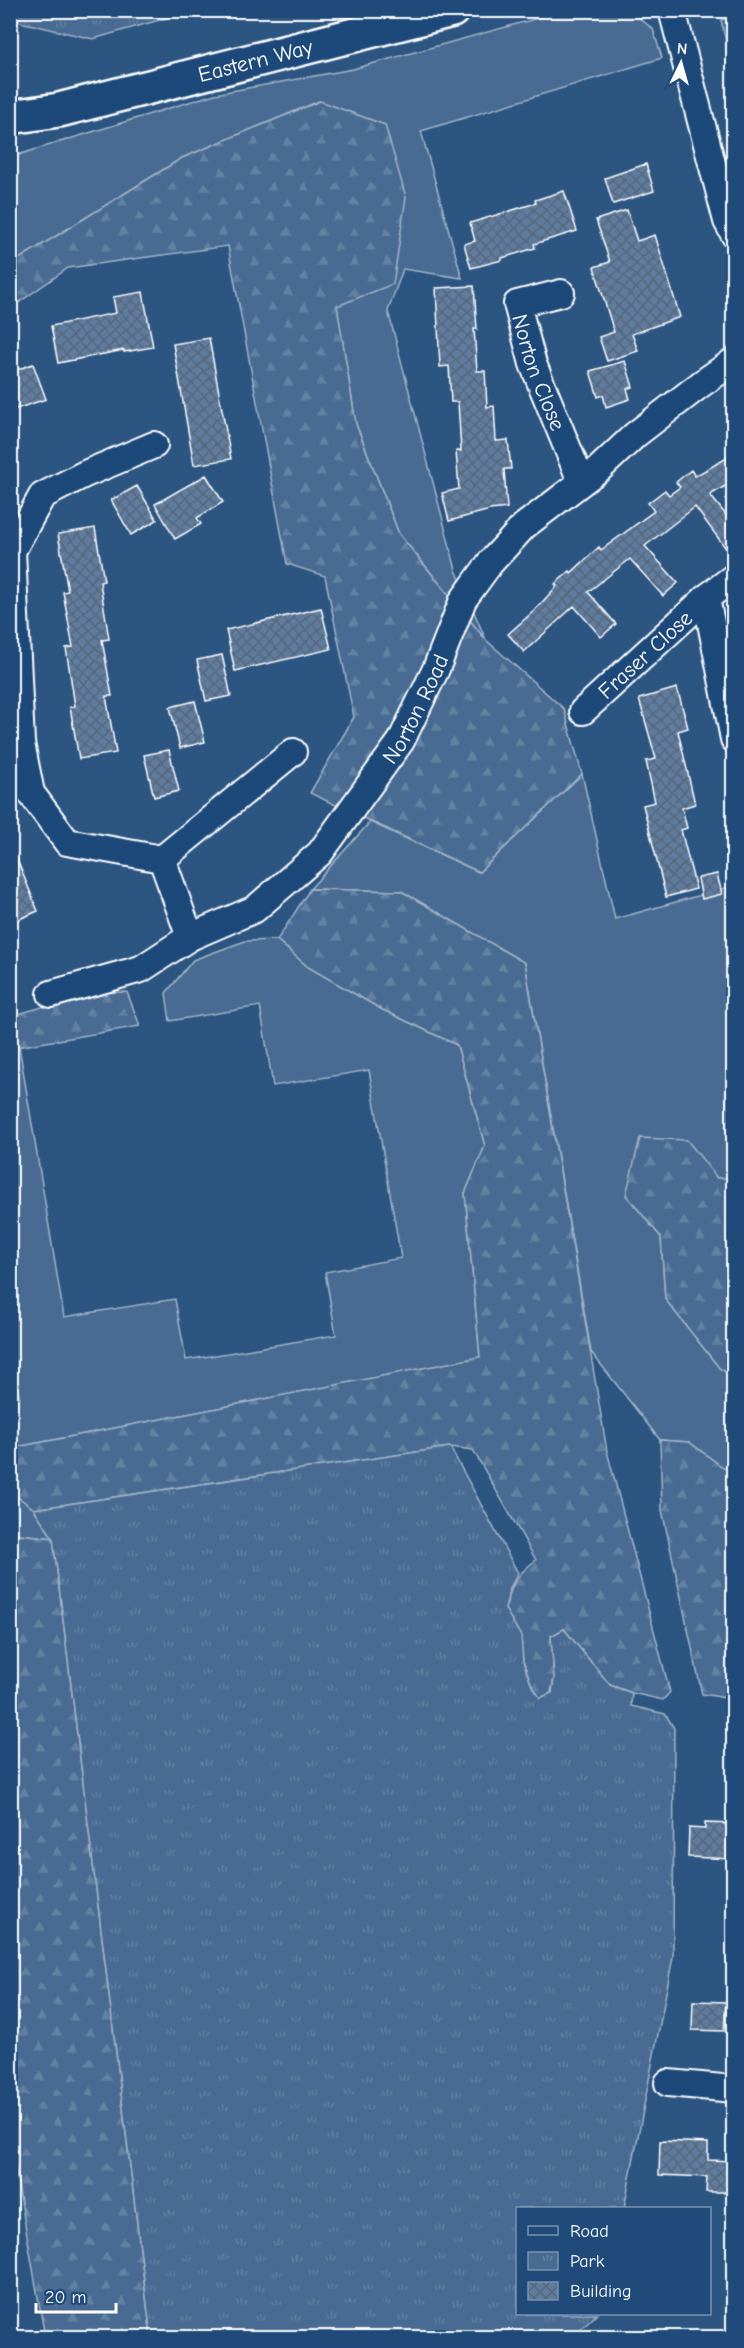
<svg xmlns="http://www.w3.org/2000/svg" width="744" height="2348" font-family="'Comic Neue',sans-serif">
<defs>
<pattern id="forest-firs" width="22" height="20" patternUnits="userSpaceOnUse" patternTransform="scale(1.5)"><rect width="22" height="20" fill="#486b92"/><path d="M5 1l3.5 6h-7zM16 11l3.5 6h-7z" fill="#6381a2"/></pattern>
<pattern id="park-tufts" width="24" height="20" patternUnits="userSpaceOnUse" patternTransform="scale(1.5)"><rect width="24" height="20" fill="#486b92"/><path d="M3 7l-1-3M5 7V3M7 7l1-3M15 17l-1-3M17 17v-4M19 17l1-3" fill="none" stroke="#6381a2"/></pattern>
<pattern id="building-cross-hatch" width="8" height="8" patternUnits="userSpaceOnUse" patternTransform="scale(1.5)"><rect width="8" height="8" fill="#5e7c9f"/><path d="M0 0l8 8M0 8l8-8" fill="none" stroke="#56667a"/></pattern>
</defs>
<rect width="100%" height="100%" fill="#2c5582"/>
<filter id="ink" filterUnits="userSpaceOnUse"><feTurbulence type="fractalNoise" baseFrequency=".0167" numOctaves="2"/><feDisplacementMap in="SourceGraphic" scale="12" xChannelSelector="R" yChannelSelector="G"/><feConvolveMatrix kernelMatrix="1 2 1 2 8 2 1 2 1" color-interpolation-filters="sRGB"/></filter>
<g filter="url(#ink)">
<!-- green -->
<path fill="#486b92" stroke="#a4b5c8" stroke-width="1.5" d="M564,11H630L653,29L662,58L421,131L462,278L403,269L388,311L456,570L486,640L399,534L356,424L337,306L385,125L319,101L182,158L11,264V160L21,154L215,94L353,69Z
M582,774L615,919L733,886V1178H717L686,1140L626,1195L661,1237L665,1299L720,1369L733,1375V1475L689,1442L660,1440L591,1352L525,963L401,891L310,889L370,822L479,872Z
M277,940L308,967L381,1009L457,1045L485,1146L465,1193L480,1357L18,1447L13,1493L34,1509L53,1538L11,1533V1407L20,1398L11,1365V1048L19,1046L64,1317L175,1299L186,1360L336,1335L325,1272L401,1258L369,1070L273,1086L260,1006L170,1021L166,993L193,960L245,941Z"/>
<!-- forest -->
<path fill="url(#forest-firs)" stroke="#a4b5c8" stroke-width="1.5" d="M733,16H734L733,73L721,20Z
M320,101L385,125L406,197L393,284L337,306L356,424L399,534L486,640L564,709L582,774L479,872L310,793L354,717L325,576L287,564L228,246L68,268L11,308V264L182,158Z
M310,889L401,891L525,963L607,1451L670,1692L663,1700L632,1693L610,1685L564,1629L551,1636L554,1678L551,1693L540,1698L531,1684L523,1661L520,1636L505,1609C512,1583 515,1576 536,1560L473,1450L450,1447L34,1509L13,1493L17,1447L480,1357L465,1193L485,1146L457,1045L381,1009L308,967L277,940Z
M127,992L140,1026L11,1048V1016L91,993Z
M640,1138L687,1140L717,1178H733V1375L720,1369L665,1299L661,1237L626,1195Z
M660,1440L689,1442L733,1475V1699L702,1694L662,1510Z
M10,1533L53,1538L151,2337H45L10,2139Z"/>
<!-- park -->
<path fill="url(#park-tufts)" stroke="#a4b5c8" stroke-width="1.5" d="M11,10H191V11L93,39L11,20Z
M450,1447L518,1573L510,1588L505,1609L521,1636L523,1661L531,1684L540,1698L552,1693L554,1678L551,1636L564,1629L610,1685L632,1693L631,1706L665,1714L674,1728L673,1957L624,2208H518V2314H597L573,2337H151L53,1538L34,1509Z"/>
<!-- building -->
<path fill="url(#building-cross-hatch)" stroke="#fff" stroke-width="1.5" d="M646,164L654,191L613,204L605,178Z
M564,191L577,231L534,244L535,248L502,258V260L471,268L464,244L475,241L470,223L536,203L535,200Z
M627,210L637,241L655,235L680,317L632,334L638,351L607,361L599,337L614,332L594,267L610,262L596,220Z
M474,286L477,329H474L477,371H485L487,407L494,406L496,441L508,440L511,469H504L507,508L490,510L449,521L442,493L459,489L456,451H461L458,402H451L449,366L440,367L436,288Z
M143,292L153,347L124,352V350L58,363L51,326L116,313L113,297Z
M209,338L231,459L194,465L173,344Z
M625,361L633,387L627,389L630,399L606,407L603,395L598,397L590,371Z
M33,364L46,399L10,411V372Z
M734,454V481L710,495L734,525V559L695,507L645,546L678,583L663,596L630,559L588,592L616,624L601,637L574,606L524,652L508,634L534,611L557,586L555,584L570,571L571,573L599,547L601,550L654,511L648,503L665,490L669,495L680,487L676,482L691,470L695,476Z
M206,475L223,502L197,518L201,524L175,539L155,504Z
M137,486L157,520L131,535L111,500Z
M95,528L104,581L100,582L109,639L102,640L112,696H106L116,753L79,759L70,707L75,706L66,648L73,647L63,592L68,591L58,534Z
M321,608L331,649L235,671L226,630Z
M222,655L231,696L206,701L197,660Z
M677,688L688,728L678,731L695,804L682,808L687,828L681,830L696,889L666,897L643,805L655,802L646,761L656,759L639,699Z
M195,701L205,742L180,748L170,707Z
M169,750L179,791L154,797L144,755Z
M11,845L38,911L10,923V845Z
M717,874L722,894L702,899L698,878Z
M705,1823L734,1824V1859L688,1857L689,1828L705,1829Z
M693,2001L726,2002L724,2031L692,2030Z
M660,2141L708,2143V2160L734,2161V2192H706L707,2177L659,2175Z"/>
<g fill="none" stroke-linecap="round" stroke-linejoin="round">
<defs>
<g id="street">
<path d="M672,10L727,221L734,234"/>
<path id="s1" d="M561,293L517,304L533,364L581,481"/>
<path d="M154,445L85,474L42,496L12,551L21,743L31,793L67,842L162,859L190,937"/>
<path d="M706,598L734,739"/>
<path id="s2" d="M583,711L706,598L734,577"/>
<path d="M162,859L293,752"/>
<path id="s3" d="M51,994L141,969L190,937L255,909L320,853L401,741L436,669L463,600L490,563L524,526L599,469L635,435L701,384L734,361"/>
<path d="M668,2083L734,2089"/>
</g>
<g id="secondary">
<path id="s4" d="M10,117L59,110L452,10"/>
</g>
</defs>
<!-- street casing -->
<use href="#street" stroke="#fff" stroke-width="30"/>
<!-- secondary casing -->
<use href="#secondary" stroke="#fff" stroke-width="38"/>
<!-- street -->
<use href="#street" stroke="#1f4a7a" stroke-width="26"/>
<!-- secondary -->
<use href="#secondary" stroke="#1f4a7a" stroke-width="33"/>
</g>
</g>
<g text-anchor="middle" stroke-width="4.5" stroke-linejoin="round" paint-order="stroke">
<!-- street labels -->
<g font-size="22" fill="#fff" stroke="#1f4a7a">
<text dy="8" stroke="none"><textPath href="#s4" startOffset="252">Eastern Way</textPath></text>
<text dy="8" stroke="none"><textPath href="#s1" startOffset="117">Norton Close</textPath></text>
<text dy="8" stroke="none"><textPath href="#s2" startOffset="84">Fraser Close</textPath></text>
<text dy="8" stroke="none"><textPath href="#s3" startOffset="482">Norton Road</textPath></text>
</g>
</g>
<!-- margin -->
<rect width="744" height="2348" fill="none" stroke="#1f4a7a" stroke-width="36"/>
<rect x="18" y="18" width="708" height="2312" fill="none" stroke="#fff" stroke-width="2" filter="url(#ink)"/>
<!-- legend -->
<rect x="516" y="2207" width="195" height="108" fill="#1f4a7a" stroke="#7992af" stroke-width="1.5"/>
<rect x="528" y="2226" width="30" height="9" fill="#1f4a7a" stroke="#7992af" stroke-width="1.5"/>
<text x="570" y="2237" font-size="18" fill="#ffffff">Road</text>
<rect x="528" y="2252" width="30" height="18" fill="url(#park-tufts)" stroke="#7992af" stroke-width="1.5"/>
<text x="570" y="2267" font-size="18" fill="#ffffff">Park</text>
<rect x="528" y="2282" width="30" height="18" fill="url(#building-cross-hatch)" stroke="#7992af" stroke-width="1.5"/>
<text x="570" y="2297" font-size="18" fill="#ffffff">Building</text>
<!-- north arrow -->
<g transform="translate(681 63) rotate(5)" stroke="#1f4a7a" stroke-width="4.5" paint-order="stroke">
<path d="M0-4.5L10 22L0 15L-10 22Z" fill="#ffffff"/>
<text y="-9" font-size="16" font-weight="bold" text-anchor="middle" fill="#ffffff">N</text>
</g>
<!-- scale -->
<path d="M36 2303v9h80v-9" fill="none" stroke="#ffffff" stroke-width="3"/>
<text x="45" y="2303" font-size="18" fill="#ffffff" stroke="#1f4a7a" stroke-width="4.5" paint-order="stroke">20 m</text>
</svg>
